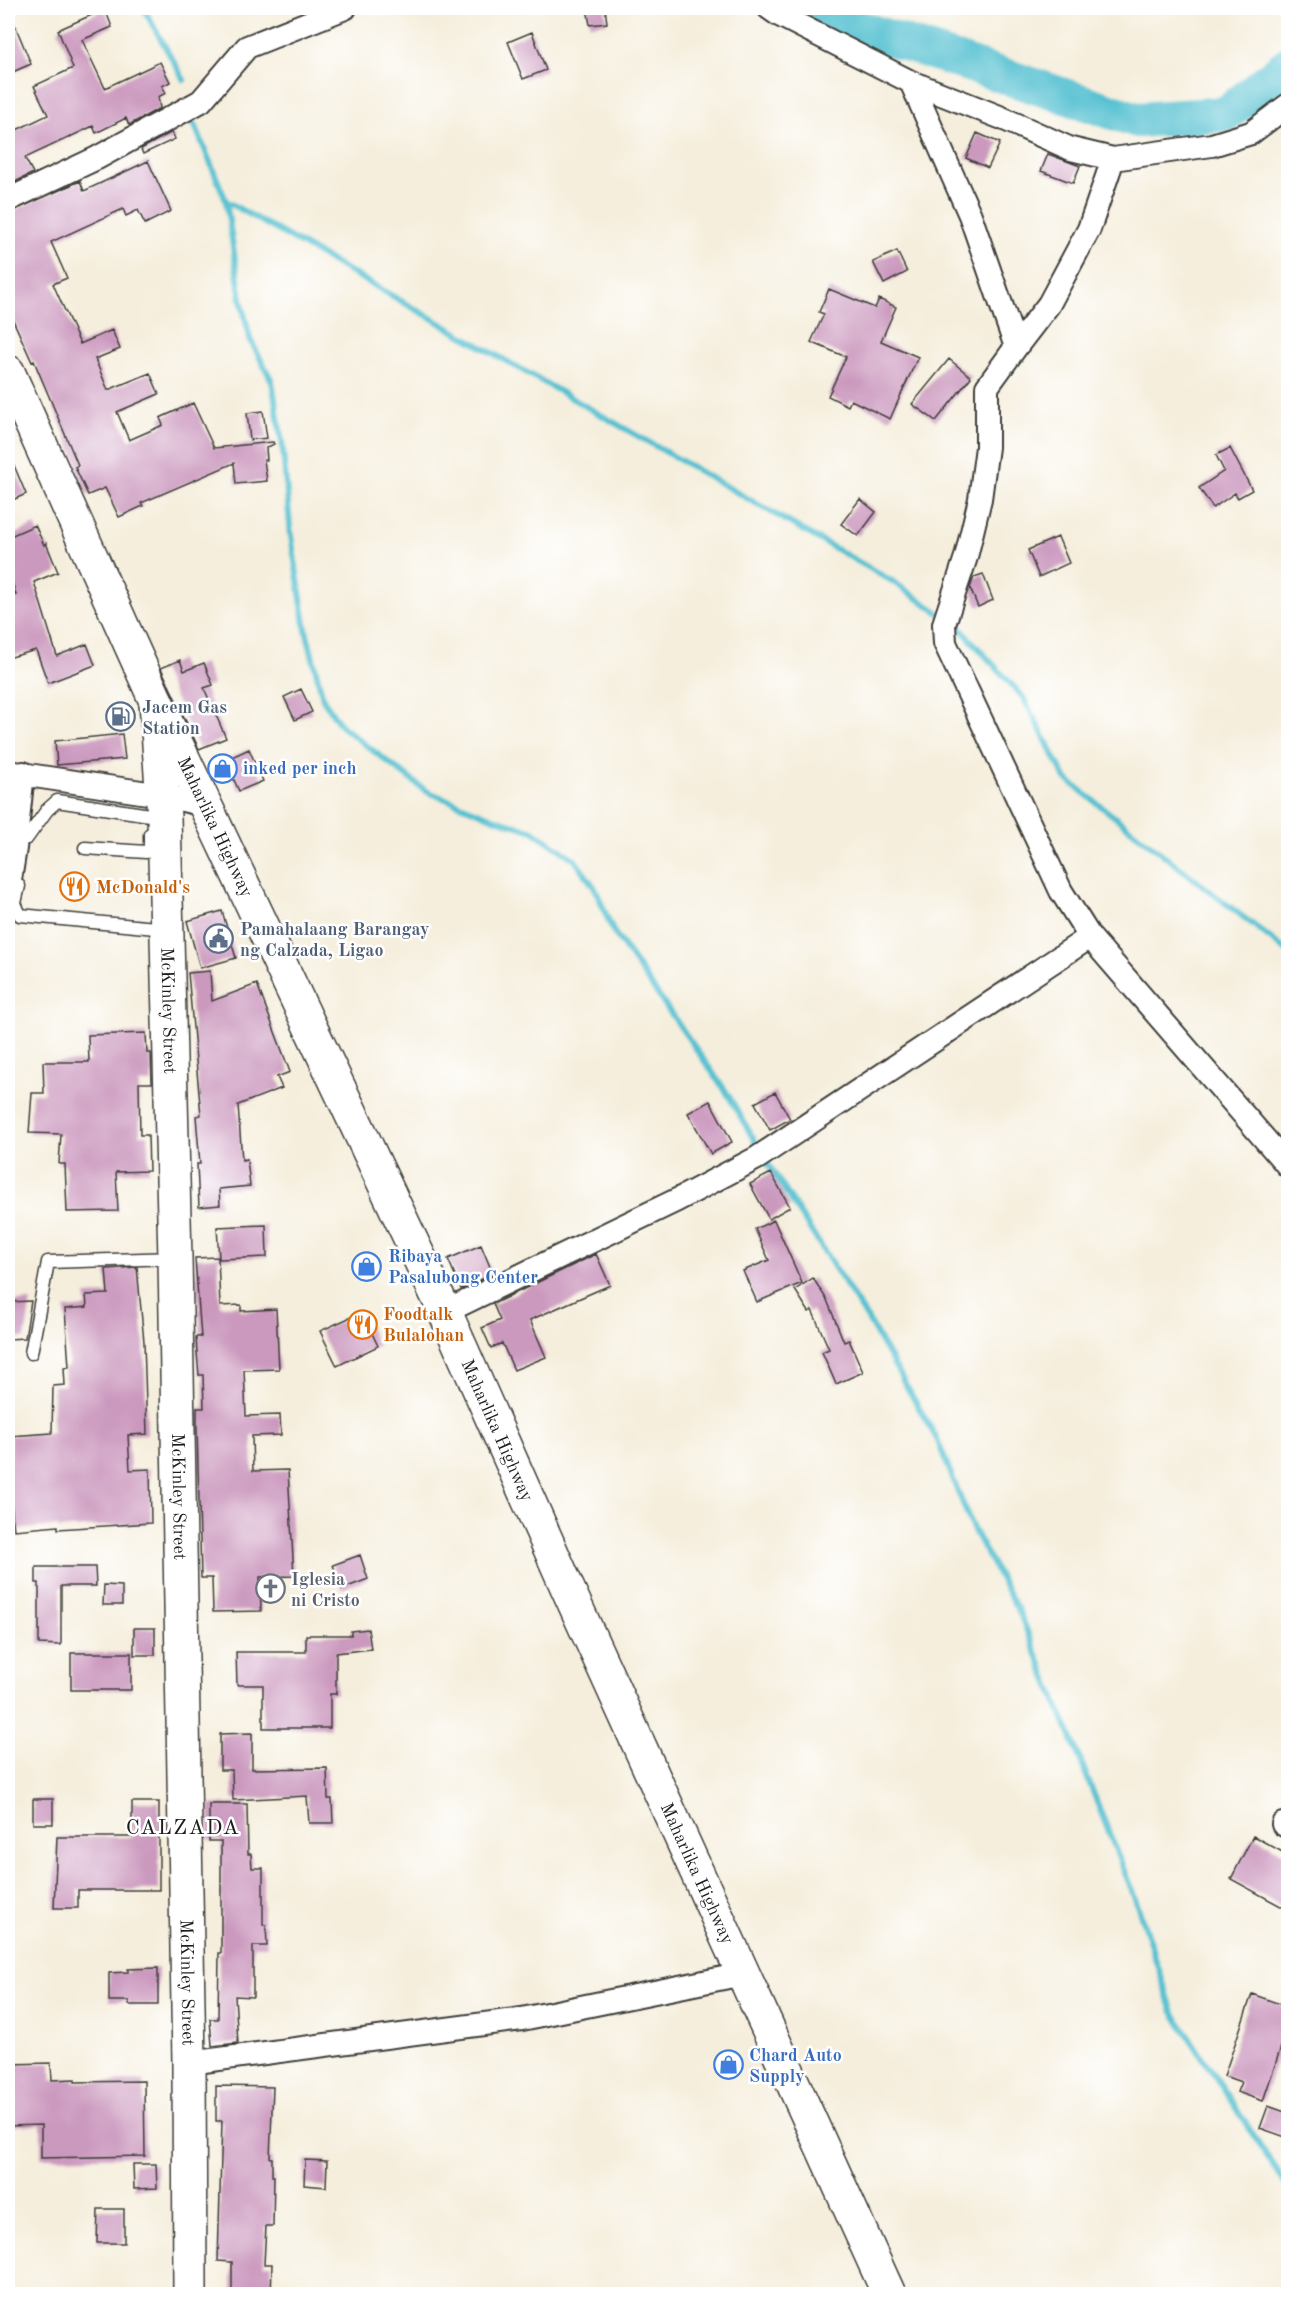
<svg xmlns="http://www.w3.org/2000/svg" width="1296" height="2302" font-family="'Old Standard TT',serif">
<rect width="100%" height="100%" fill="#fff"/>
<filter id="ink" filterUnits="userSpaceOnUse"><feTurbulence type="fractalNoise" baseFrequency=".0167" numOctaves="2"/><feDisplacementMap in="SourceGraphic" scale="12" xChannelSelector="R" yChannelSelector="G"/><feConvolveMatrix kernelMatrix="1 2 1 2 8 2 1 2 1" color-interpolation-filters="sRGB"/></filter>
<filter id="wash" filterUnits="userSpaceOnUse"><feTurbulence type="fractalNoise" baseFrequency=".008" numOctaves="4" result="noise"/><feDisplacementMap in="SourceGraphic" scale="24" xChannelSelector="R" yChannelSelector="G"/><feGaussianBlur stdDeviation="1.35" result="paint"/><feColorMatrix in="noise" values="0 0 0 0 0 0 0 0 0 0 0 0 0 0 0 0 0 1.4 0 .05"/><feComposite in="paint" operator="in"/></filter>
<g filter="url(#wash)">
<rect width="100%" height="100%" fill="#f5eedc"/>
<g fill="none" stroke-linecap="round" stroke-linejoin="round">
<!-- stream -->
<path stroke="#56c1d1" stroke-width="6" d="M141,8L145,11L184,80
M194,123L226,201L241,299L250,339L272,381L282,442L291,536L306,630L323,699L341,726L426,791L493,818L533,831L574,859L595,888L613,931L727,1093L760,1150
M226,201L892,581L942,615
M951,621L959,627L1023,697L1066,779L1288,952
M765,1159L867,1318L937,1439L973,1529L1020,1614L1076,1749L1136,1901L1173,2012L1288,2188"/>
<!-- river -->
<path stroke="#56c1d1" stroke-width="36" d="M813,8L823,16L1137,120L1226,114L1288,64"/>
</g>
<g id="blocks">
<!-- building -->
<path fill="#cb98be" d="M8,8L31,64L8,74Z
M587,8H605L607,23L590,25Z
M105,9L112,27L82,40L105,88L160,62L170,82L162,86L166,93L158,97L160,108L129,125L126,118L96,133L93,126L25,158L33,173L11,184L8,176V134L48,115L34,86L73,68L58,30Z
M532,32L546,70L523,79L508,42Z
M172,132L175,139L143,154L141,149Z
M977,133L1000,143L988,168L966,158Z
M1048,154L1080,166L1073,183L1041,171Z
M148,161L171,211L145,224L138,210L126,216L123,209L51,242L67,278L53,284L80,344L112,330L120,349L95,359L108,390L150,373L159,394L117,412L129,440L163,425L160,418L193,403L214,448L273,442L274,444L266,448L267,460H264L267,481L236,484L234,463L141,503L143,506L119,517L105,488L88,495L75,467L78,465L34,361L32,362L8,309V213L80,181L84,191Z
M897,251L907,272L884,284L873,262Z
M829,289L875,308L879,299L896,307L881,341L918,357L890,419L851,400L848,406L828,396L846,357L811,342L824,314L819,312Z
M949,359L971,377L936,421L912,404Z
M263,411L267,438L250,440L247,413Z
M1230,448L1252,490L1238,498L1235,493L1213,508L1199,488L1224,471L1216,455Z
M8,451L26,494L8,502Z
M860,499L876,512L858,536L841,524Z
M35,525L44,545L46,543L58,572L34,582L57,656L87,644L95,665L48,683L36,650L8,658V597L16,595L8,569V537Z
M1058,537L1069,563L1039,577L1028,550Z
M983,574L993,600L978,607L970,588L974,577Z
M180,660L184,671L204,663L213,685L204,688L226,738L199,749L161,668Z
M301,689L312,712L295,720L284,697Z
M122,734L125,759L57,765L55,741Z
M249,749L263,781L239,791L225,760Z
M222,911L236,958L200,968L187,921Z
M210,971L212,1001L257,984L290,1072L277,1077L282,1088L238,1105L242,1160L247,1159L250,1186L219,1189L220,1205L199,1207L197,1164H200L196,1116L201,1115L188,973Z
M146,1033L147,1053H151L152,1083H139L140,1135H148L149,1171L116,1172L118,1211L67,1212L65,1164H59L61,1134L29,1133L32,1093H44L43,1062H89L88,1035Z
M775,1092L790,1119L770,1130L755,1103Z
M710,1101L732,1142L711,1154L688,1113Z
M771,1173L790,1207L769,1219L750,1184Z
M774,1220L802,1283L757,1302L743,1271L769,1260L755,1229Z
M266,1225L267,1257L219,1259L217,1227Z
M481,1245L493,1274L461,1289L448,1259Z
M596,1254L610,1285L530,1320L546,1357L514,1370L502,1343L491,1348L482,1328L500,1320L493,1304Z
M218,1257L220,1306L241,1305V1311L276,1309L279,1369L244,1370L246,1416L280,1415L281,1435L252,1436L253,1471L288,1470L294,1576L260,1577L261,1611L213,1612L212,1578H201L197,1426V1408H204L203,1375H199L197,1353L196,1337H201L195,1258Z
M137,1267L144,1342L147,1434L128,1435L130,1470L150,1469L151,1523L58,1529V1526L14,1530L11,1502H8V1456L11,1455L10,1436L52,1433L53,1386L65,1385L64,1368L69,1367L65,1309L87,1307L86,1295L108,1294L106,1269Z
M813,1278L827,1300L844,1342L849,1340L863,1372L836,1384L822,1352L829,1349L812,1310L809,1312L795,1290Z
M31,1301L25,1338L8,1339V1302Z
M362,1312L378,1346L337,1366L320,1331Z
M360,1555L368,1579L342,1589L333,1565Z
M36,1567H95L96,1586H61V1645L39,1644V1583H36Z
M104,1585L122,1586V1605H103Z
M134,1628H155V1655H134Z
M368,1629L371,1649L336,1653V1694H330V1728H263V1685H237L236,1652H306V1635H351V1631Z
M71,1653H131V1690H71Z
M252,1733V1769L327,1768L328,1799H332L333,1823H309L307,1796L233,1800L232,1770H220V1734Z
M33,1799H53V1824H33Z
M132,1802H159V1890H78V1908H54L57,1837H132Z
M209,1804H247L248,1854H251L252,1868H263V1925H266L267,1946H253V1997L235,1996L238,2043L212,2046L210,2019H218L219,1953H221V1841H209Z
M1253,1836L1288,1855V1910L1231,1879Z
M158,1968V2005H129V2001H109V1973L128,1972V1969Z
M1252,1994L1288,2007V2026L1263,2101L1237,2092L1241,2082L1224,2076Z
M51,2063L52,2080L75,2079V2082L144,2081L145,2156L41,2158V2125L8,2126V2064Z
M216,2086L273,2087L270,2158H272V2176H274L273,2226H266L264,2264H272L271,2295H232V2262L218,2261L222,2121H216Z
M1268,2106L1288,2113V2138L1260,2128Z
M305,2160L327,2161L326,2187L304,2185Z
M133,2164H156L157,2188L134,2189Z
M98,2209H124V2243H97Z"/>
</g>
</g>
<g filter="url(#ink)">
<use href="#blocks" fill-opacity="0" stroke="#3d3c39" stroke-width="1.5"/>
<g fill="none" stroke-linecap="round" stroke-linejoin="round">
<defs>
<path id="service" d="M27,838L47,810L57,801L163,817
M85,848L146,852L150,848V834
M19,886L15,903L20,915L166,929
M31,1353L48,1262L174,1258"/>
<path id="minor" d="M769,8L779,15L911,82L1002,118L1071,149L1113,159L1212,145L1251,133L1288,105
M911,82L970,215L1016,347L1049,304L1089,229L1113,159
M8,200L97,158L201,101L247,47L345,8
M8,772L161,795L205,805
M8,893L15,848L23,773
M1090,937L1288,1166
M445,1312L677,1200L757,1158L1090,937L1061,891L945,643L944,624L966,557L980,499L987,447V387L1016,347
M1283,1824L1288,1827
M189,2063L522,2019L743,1974"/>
<g id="secondary">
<path id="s1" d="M156,701L164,817L175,1258L189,2063L190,2294"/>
</g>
<g id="trunk">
<path id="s2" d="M8,372L156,701L445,1312L567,1587L889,2294"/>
</g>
</defs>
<!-- service casing -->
<use href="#service" stroke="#3d3c39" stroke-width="15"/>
<!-- minor casing -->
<use href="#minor" stroke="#3d3c39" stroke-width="26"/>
<!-- secondary casing -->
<use href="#secondary" stroke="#3d3c39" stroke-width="36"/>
<!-- trunk casing -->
<use href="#trunk" stroke="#3d3c39" stroke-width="36"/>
<!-- service -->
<use href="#service" stroke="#fff" stroke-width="12"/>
<!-- minor -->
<use href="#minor" stroke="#fff" stroke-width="22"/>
<!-- secondary -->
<use href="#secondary" stroke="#fff" stroke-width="33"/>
<!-- trunk -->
<use href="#trunk" stroke="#fff" stroke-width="33"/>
</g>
</g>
<!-- icons -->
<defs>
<symbol id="fuel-ring" viewBox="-11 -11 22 22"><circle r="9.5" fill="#fff" stroke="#5c6f8a" stroke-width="1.5"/><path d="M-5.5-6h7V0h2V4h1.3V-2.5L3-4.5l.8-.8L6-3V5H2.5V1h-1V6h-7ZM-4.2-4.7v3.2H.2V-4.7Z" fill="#5c6f8a"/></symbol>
<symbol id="shop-ring" viewBox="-11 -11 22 22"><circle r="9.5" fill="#fff" stroke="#3f7fe0" stroke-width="1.5"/><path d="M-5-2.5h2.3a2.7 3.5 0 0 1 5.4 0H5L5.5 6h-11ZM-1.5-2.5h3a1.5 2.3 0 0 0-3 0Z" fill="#3f7fe0"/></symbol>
<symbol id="restaurant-ring" viewBox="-11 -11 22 22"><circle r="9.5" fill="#fff" stroke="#e8710a" stroke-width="1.5"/><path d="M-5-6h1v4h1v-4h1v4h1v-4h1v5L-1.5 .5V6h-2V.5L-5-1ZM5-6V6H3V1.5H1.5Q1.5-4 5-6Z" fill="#e8710a"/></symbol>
<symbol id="civic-ring" viewBox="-11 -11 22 22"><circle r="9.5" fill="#fff" stroke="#5c6f8a" stroke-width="1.5"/><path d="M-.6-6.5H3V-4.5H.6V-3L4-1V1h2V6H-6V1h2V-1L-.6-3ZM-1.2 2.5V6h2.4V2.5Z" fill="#5c6f8a"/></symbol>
<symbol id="church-ring" viewBox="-11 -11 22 22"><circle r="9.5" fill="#fff" stroke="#6b7280" stroke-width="1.5"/><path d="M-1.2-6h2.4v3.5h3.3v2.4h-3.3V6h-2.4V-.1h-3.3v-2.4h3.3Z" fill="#6b7280"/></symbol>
</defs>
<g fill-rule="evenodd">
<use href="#fuel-ring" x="104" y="700" width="33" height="33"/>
<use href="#shop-ring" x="206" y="752" width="33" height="33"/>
<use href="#restaurant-ring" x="58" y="870" width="33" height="33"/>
<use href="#civic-ring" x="202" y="922" width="33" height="33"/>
<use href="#shop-ring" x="350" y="1250" width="33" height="33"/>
<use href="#restaurant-ring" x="346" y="1308" width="33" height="33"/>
<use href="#church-ring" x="254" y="1572" width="33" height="33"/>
<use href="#shop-ring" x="712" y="2048" width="33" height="33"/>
</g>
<g text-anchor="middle" stroke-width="5" stroke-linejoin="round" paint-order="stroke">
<!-- service labels -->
<g font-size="18" font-weight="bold" fill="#4e5e75" stroke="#fff" text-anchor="start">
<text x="142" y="713">Jacem Gas<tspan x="142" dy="21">Station</tspan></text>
<text x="240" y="935">Pamahalaang Barangay<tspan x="240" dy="21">ng Calzada, Ligao</tspan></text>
</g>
<!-- shop labels -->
<g font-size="18" font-weight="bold" fill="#366cbe" stroke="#fff" text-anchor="start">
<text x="243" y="774">inked per inch</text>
<text x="388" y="1262">Ribaya<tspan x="388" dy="21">Pasalubong Center</tspan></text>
<text x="749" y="2061">Chard Auto<tspan x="749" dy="21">Supply</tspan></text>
</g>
<!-- street labels -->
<g font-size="18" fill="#1c1c1c" stroke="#fff">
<text dy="6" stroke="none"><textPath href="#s2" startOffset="500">Maharlika Highway</textPath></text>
<text dy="6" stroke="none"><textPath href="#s1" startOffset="310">McKinley Street</textPath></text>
<text dy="6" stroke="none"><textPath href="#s2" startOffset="1166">Maharlika Highway</textPath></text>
<text dy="6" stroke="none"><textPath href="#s1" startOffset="796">McKinley Street</textPath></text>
<text dy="6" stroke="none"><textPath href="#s2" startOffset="1652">Maharlika Highway</textPath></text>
<text dy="6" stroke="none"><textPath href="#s1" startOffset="1282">McKinley Street</textPath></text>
</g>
<!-- food labels -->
<g font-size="18" font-weight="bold" fill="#c56008" stroke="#fff" text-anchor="start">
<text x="96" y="893">McDonald's</text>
<text x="383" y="1320">Foodtalk<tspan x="383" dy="21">Bulalohan</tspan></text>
</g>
<!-- worship labels -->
<g font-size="18" font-weight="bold" fill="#5b616d" stroke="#fff" text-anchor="start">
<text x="291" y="1585">Iglesia<tspan x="291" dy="21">ni Cristo</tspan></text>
</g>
<!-- quarter labels -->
<g font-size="21" letter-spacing="1.5" fill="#1c1c1c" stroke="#fff">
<text x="183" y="1834">CALZADA</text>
</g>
</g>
<!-- margin -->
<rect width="1296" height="2302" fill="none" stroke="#fff" stroke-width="30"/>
</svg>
